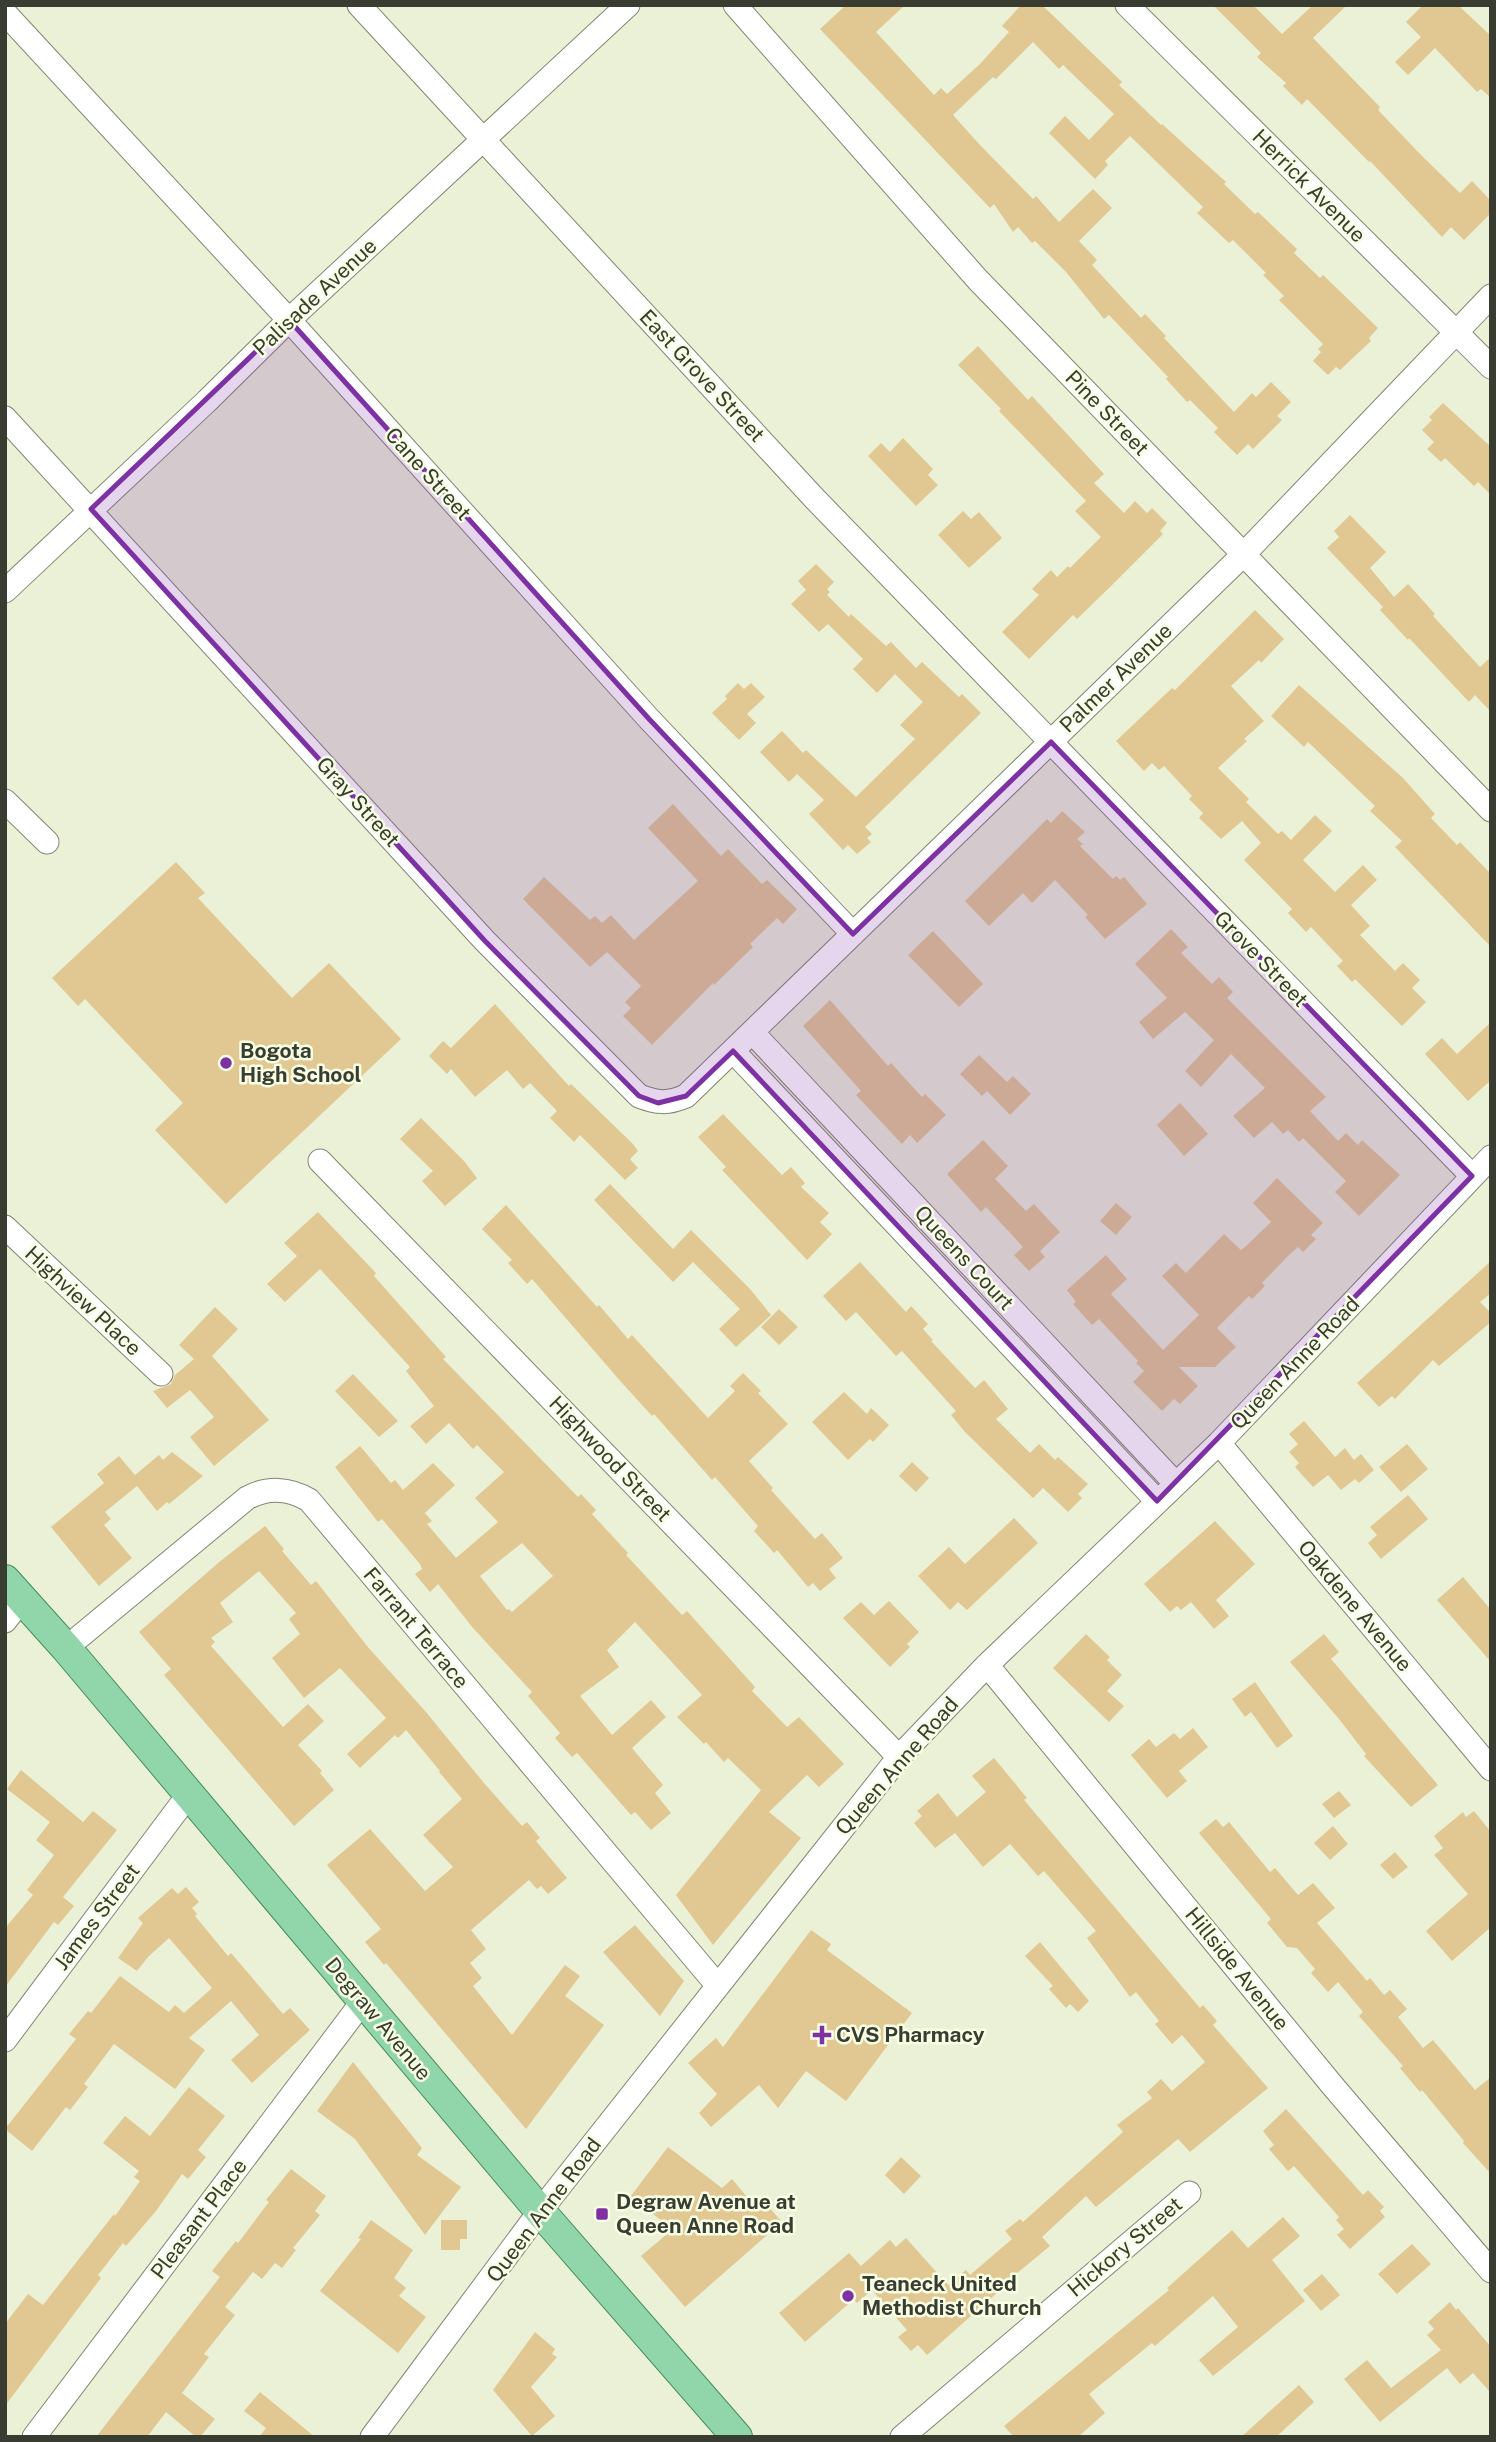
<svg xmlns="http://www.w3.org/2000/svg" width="1496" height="2442" font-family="'Public Sans',sans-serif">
<rect width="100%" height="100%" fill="#eaf1d7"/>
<!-- building -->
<path fill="#e1c892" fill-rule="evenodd" d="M846,5H905L876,32L934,95L941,88L947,94L980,64L1009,32L1002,26L1021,5H1042L1118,78L1122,82L1119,85L1161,125L1162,124L1226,182L1224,184L1255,214L1258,212L1297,249L1294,253L1320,278L1323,275L1378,328L1369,338L1371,341L1340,370L1336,367L1328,375L1313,361L1321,352L1318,349L1323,344L1279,300L1284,296L1263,275L1266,273L1233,240L1229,243L1197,213L1203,207L1130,136L1105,161L1108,165L1095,179L1049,133L1065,116L1089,140L1114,114L1063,65L1059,69L1033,42L996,79L993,77L953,115L979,144L1033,199L1036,196L1059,222L1093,189L1112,208L1079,241L1097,260L1092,265L1141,318L1145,314L1166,336L1164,338L1234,412L1252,393L1256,397L1271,382L1291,402L1277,416L1282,420L1253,449L1248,444L1237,455L1214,432L1218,428L1190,400L1187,402L1166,379L1168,377L1109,315L1104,319L1066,272L1035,241L1032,243L1018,227L1013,232L994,204L990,208L820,29Z
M1213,5H1253L1282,34L1313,5H1347L1313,38L1380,107L1378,110L1420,154L1460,193L1472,181L1491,201V213L1464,240L1451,227L1442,237L1370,161L1369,162L1307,99L1302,105L1283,86L1286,83L1257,57L1261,53Z
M1423,5H1458L1491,36V98L1481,89L1477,92L1435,48L1408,75L1395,62L1421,37L1406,22Z
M978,346L1028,400L1032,396L1104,474L1094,483L1124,513L1135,501L1147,513L1152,508L1167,523L1160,531L1163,534L1109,588L1077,619L1073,615L1029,659L1002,632L1039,595L1032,589L1051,570L1057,577L1068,566L1070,568L1101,537L1075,511L1086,501L999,411L1001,409L958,365Z
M1443,403L1491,447V495L1478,482L1474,486L1445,458L1441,462L1427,449L1434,442L1422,430L1432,420L1429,417Z
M903,438L933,469L928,475L938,485L916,506L868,456L881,443L890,452Z
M963,511L971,519L979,512L1002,538L969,568L938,535Z
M1350,515L1386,552L1370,568L1394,597L1408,584L1435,614L1433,616L1480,667L1491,657V712L1475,695L1469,702L1409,638L1408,640L1380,610L1383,607L1327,548L1339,537L1334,531Z
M816,564L834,582L827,589L830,592L827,595L849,617L851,614L886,646L891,642L916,668L922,662L959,697L962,694L981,713L865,827L872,834L867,838L871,842L857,854L848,845L843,850L809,814L824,800L797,774L789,782L760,752L782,731L803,753L806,750L856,797L915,739L900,725L923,702L895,674L877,693L853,669L863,659L828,624L819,632L791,604L806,590L798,581Z
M1255,610L1284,639L1261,663L1259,660L1231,686L1264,721L1244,739L1247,741L1218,768L1249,799L1246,802L1278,834L1282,831L1291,840L1315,815L1332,831L1303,860L1335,892L1363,865L1377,880L1351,905L1370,926L1360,935L1395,971L1403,963L1420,980L1412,988L1426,1002L1402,1026L1355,979L1352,982L1337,966L1343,961L1311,927L1306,932L1288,913L1292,909L1244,860L1261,843L1242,821L1221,839L1199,818L1203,813L1189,799L1192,796L1164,766L1159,770L1152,763L1144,771L1116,741L1172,688L1175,690Z
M738,683L744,689L751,683L765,697L747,714L756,723L739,740L712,713L727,699L725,696Z
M1299,685L1403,778L1435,814L1431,818L1457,845L1460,842L1491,874V947L1395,847L1402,841L1370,811L1375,806L1308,742L1304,747L1271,716Z
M673,804L721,856L728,849L762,884L767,880L797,909L783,924L777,918L750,944L753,947L714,985L713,983L652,1045L623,1016L631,1008L625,1002L641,986L607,952L590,967L523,899L544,877L590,920L595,916L602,923L611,915L634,940L698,881L648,828Z
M1062,811L1085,832L1077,839L1083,844L1080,846L1113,879L1116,876L1120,880L1124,877L1147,904L1105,939L1085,917L1088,915L1055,880L1032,903L1023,893L989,926L965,901L1047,819L1051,823Z
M176,862L205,893L198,898L292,998L329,963L401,1039L226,1204L155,1130L183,1103L85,999L78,1006L52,978Z
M1171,929L1188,947L1181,953L1212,984L1219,977L1233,992L1227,998L1326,1097L1310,1111L1338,1141L1346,1133L1358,1145L1362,1140L1400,1175L1359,1216L1335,1192L1346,1181L1303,1138L1299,1142L1288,1130L1283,1134L1272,1122L1254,1138L1233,1116L1265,1088L1231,1054L1201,1087L1185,1071L1214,1040L1185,1012L1153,1039L1139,1022L1167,998L1135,964Z
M933,931L983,984L959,1007L908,955Z
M830,1000L888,1066L891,1063L922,1097L925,1094L946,1115L917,1143L910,1135L902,1144L856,1095L861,1091L803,1026Z
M495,1004L569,1086L571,1084L633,1144L638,1151L630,1159L638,1168L625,1180L580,1135L574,1142L550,1118L557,1111L530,1083L523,1089L507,1070L475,1097L451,1069L447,1074L429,1056L443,1041L451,1048Z
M1491,1022V1080L1468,1101L1425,1054L1442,1038L1457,1054Z
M979,1055L1007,1082L1013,1076L1031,1094L1010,1115L987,1091L982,1096L960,1074Z
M1180,1103L1208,1134L1184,1156L1157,1125Z
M723,1114L782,1175L791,1167L805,1183L801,1187L829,1213L820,1222L832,1234L807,1260L722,1170L726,1167L698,1137Z
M421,1118L464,1161L477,1178L445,1206L422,1181L433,1171L400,1139Z
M983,1140L1008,1166L995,1179L1026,1211L1034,1204L1060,1232L1040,1251L1045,1257L1029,1271L1014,1255L1023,1247L986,1207L981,1212L947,1174Z
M1277,1178L1323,1223L1311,1235L1316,1239L1303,1252L1298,1247L1289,1255L1262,1283L1265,1286L1252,1299L1249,1296L1217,1328L1236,1347L1215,1367H1179L1198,1386L1180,1404L1174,1399L1162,1411L1133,1382L1144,1371L1136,1363L1138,1361L1099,1319L1092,1325L1073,1304L1076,1302L1067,1290L1106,1255L1127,1279L1111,1294L1163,1350L1199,1315L1162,1276L1176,1263L1186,1273L1224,1234L1241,1250L1245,1247L1271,1222L1253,1203Z
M610,1184L673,1249L691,1230L750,1289L771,1315L736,1347L719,1329L740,1309L693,1262L673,1282L594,1200Z
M1116,1203L1132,1217L1116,1235L1100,1221Z
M506,1205L597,1307L599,1305L628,1339L632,1335L708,1418L735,1391L730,1386L743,1373L761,1391L758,1393L788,1424L749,1461L773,1488L771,1490L815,1539L822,1533L843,1558L829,1569L836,1578L820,1591L813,1583L808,1587L777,1550L774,1553L754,1531L758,1526L715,1477L712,1480L654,1414L652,1416L622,1383L532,1279L527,1284L508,1263L512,1260L482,1229Z
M318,1212L376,1273L374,1276L446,1357L443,1359L578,1497L581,1494L596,1510L592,1514L628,1553L626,1555L682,1615L687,1611L755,1687L752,1691L787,1727L799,1717L844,1764L819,1787L807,1775L769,1812L801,1838L713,1945L676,1895L761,1790L728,1758L724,1762L706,1742L704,1744L677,1717L702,1695L635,1622L607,1650L619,1667L580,1696L612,1735L651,1700L666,1717L632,1748L663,1785L655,1793L671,1813L651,1830L635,1812L631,1815L577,1753L572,1757L555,1738L560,1733L528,1696L532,1692L473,1628L438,1584L430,1592L415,1574L422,1569L420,1564L382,1519L378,1522L335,1467L360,1446L391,1483L395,1480L403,1490L433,1463L455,1485L425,1513L432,1521L427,1524L456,1558L498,1522L475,1498L504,1472L477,1445L473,1449L449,1423L426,1444L410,1426L434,1406L406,1371L410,1367L320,1269L285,1302L267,1284L297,1256L284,1243ZM522,1543L553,1576L512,1612L509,1609L507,1610L480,1576Z
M1491,1261V1293L1480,1302L1491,1313V1322L1439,1366L1433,1360L1395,1399L1392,1396L1379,1407L1357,1383Z
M860,1262L906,1312L911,1306L928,1324L923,1329L933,1340L931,1341L975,1388L984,1380L1008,1409L996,1419L1030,1453L1039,1444L1055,1460L1058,1457L1088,1484L1078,1494L1082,1498L1068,1512L1043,1488L1033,1498L965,1432L951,1415L956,1411L902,1351L896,1356L856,1312L846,1321L823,1296Z
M215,1307L238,1329L212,1356L269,1420L214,1466L190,1437L214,1417L190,1390L167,1408L153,1391L171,1384L175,1375L194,1359L179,1345Z
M779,1309L798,1327L779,1345L761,1327Z
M353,1374L398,1421L379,1437L335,1391Z
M844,1392L867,1414L871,1408L889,1425L873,1442L870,1439L848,1460L812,1422Z
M1304,1421L1335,1457L1345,1448L1354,1460L1361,1454L1374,1470L1359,1483L1355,1479L1341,1490L1328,1475L1313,1487L1295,1467L1299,1463L1289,1452L1298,1444L1289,1434Z
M1407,1444L1428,1469L1401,1492L1379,1467Z
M172,1452L203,1476L169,1504L167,1502L157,1511L137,1486L105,1512L111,1519L104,1525L132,1558L99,1586L51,1527L104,1483L97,1474L119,1456L135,1475L159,1455L163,1460Z
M912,1462L929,1478L916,1492L899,1476Z
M1408,1495L1428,1519L1381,1559L1368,1543L1377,1535L1370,1527Z
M1014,1518L1038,1543L967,1610L958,1602L950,1610L918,1576L949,1547L965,1564Z
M1215,1521L1255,1564L1216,1600L1229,1616L1214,1629L1191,1602L1181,1610L1177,1606L1170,1612L1144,1584Z
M265,1526L284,1549L282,1551L311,1585L316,1581L367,1646L426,1712L484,1783L522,1826L527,1822L540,1838L536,1841L567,1878L548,1894L541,1886L537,1889L529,1880L471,1930L486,1949L470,1963L482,1978L473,1986L512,2035L565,1965L580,1976L565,1996L604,2025L526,2129L386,1963L384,1965L365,1942L381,1929L327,1865L370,1829L425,1891L453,1867L423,1835L462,1799L439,1772L440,1771L406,1730L398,1738L395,1735L360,1768L347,1754L386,1718L340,1668L304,1698L272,1658L300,1634L289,1619L296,1613L259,1571L220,1603L233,1622L211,1638L215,1642L211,1646L283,1727L308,1704L324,1721L298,1745L322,1771L320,1773L334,1790L294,1826L164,1675L171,1669L139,1632L218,1563Z
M1463,1577L1491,1610V1662L1437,1600Z
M889,1601L919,1632L907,1644L910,1647L890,1667L843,1618L861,1602L874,1615Z
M1086,1634L1110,1657L1107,1660L1122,1675L1107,1691L1124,1706L1109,1722L1053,1668Z
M1324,1634L1339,1652L1331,1659L1438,1785L1411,1807L1364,1756L1366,1754L1339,1719L1290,1662Z
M1255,1682L1293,1736L1277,1748L1251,1712L1245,1717L1232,1699Z
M1193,1728L1208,1747L1179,1771L1187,1781L1167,1798L1131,1755L1149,1739L1156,1747L1174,1733L1180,1739Z
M994,1758L1027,1798L1024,1800L1200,2008L1203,2005L1217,2021L1213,2025L1268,2088L1190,2152L1178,2139L1096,2207L1086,2196L1042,2237L1050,2246L1005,2283L1006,2285L927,2355L918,2345L911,2351L898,2337L907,2330L872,2290L857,2303L854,2299L805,2342L779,2313L849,2253L861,2266L890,2240L896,2247L906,2238L948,2285L966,2270L970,2275L1012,2239L1005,2231L1020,2219L1023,2222L1123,2132L1117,2125L1152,2098L1147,2092L1161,2079L1172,2091L1205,2062L1182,2035L1172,2044L1155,2024L1159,2021L1136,1992L1130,1997L1087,1938L1096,1931L1044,1871L1038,1876L1010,1844L983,1867L955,1833L935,1848L914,1823L922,1816L917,1811L938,1793L957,1817L986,1792L972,1776Z
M21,1770L83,1822L93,1811L117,1830L63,1897L74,1906L58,1925L54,1922L5,1987V1928L33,1895L27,1890L54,1855L36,1840L50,1822L7,1789Z
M1339,1791L1351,1805L1334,1818L1322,1804Z
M1474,1811L1491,1832V1927L1452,1961L1426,1931L1468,1894L1434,1855L1443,1848L1434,1836L1463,1812L1466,1817Z
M1216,1819L1223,1827L1229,1822L1270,1872L1275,1868L1298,1895L1313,1883L1335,1908L1317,1923L1367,1981L1370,1978L1384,1995L1390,1990L1407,2009L1398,2017L1423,2048L1433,2040L1475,2090L1491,2077V2174L1463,2143L1464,2141L1422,2090L1420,2092L1400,2068L1403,2066L1359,2016L1363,2012L1338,1982L1328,1992L1311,1973L1315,1969L1297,1948L1287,1947L1267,1923L1271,1919L1199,1833Z
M1333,1826L1348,1844L1330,1860L1314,1843Z
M1395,1852L1408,1867L1393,1879L1380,1865Z
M186,1887L199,1902L192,1908L197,1914L195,1916L228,1956L231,1953L283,2014L290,2008L310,2030L252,2083L231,2060L259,2035L231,2001L189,2038L205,2050L175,2089L114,2044L84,2084L88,2087L70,2110L66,2107L32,2151L5,2129L76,2039L69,2034L88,2011L91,2013L120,1976L169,2012L175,2005L184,2013L212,1988L169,1938L148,1957L137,1971L118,1958L143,1923L138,1918L172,1888L178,1894Z
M635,1925L684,1981L660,2016L603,1952Z
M811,1930L831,1944L827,1950L912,2013L846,2101L806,2071L778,2108L759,2085L711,2127L699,2113L717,2094L688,2063L716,2038L723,2047Z
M1040,1942L1089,2001L1078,2012L1070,2004L1066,2008L1049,1989L1053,1986L1025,1956Z
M353,2062L422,2148L417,2155L461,2187L425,2235L355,2139L317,2111Z
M189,2087L225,2116L198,2150L206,2157L188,2179L182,2174L156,2211L126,2246L123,2243L98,2275L101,2278L5,2406V2324L28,2294L43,2305L114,2214L115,2216L140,2181L134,2177L139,2171L103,2143L125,2116L150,2136Z
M1286,2109L1363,2195L1368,2190L1384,2207L1380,2211L1385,2217L1350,2249L1337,2235L1344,2229L1336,2220L1339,2217L1294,2166L1288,2171L1269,2149L1274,2145L1263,2131Z
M668,2147L722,2188L732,2179L753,2204L761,2198L782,2222L685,2307L641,2256L673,2229L630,2197Z
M901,2157L921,2176L904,2194L885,2175Z
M291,2169L326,2196L315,2211L320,2215L293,2248L296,2250L282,2268L275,2263L262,2279L253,2272L225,2307L235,2315L204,2354L209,2357L182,2393L215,2419L200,2437H196L166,2412L147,2437H96L220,2277L212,2271L236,2241L238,2243L269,2202L266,2200Z
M1283,2217L1300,2236L1272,2260L1305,2301L1213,2376L1199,2360L1238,2327L1213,2296L1155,2346L1152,2343L1089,2394L1105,2413L1078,2437H1014L1004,2426L1169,2290L1167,2288L1232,2230L1248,2248Z
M371,2220L413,2250L394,2278L406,2288L399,2296L426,2317L398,2353L320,2291L361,2239L358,2238Z
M441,2220H467V2239H460V2250H441Z
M1412,2244L1431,2264L1397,2294L1378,2274Z
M1322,2274L1340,2295L1321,2311L1303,2290Z
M1450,2302L1456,2310L1458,2308L1491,2347V2393L1473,2373L1460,2384L1447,2368L1380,2422L1344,2379L1367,2360L1391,2388L1441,2350L1427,2335L1434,2329L1428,2322Z
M535,2332L555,2349L552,2354L557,2357L531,2387L555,2416L532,2436L493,2390Z
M1299,2385L1314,2402L1276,2437H1241Z
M260,2392L315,2437H259L266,2428L244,2411Z"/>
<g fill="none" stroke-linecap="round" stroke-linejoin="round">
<defs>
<path id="minor" d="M359,5L815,499L1472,1176
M735,5L978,280L1491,810
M1127,5L1491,367
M5,13L289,320L650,720L853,934
M5,418L485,941L639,1096C657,1103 668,1104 686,1096L1244,554L1491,296
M5,591L207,401L289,320L628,5
M5,801L47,842
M752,1032L1176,1484
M733,1051L1157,1501
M320,1161L899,1757
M5,1227L161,1374
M1219,1443L1491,1769
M5,1621L23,1598
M66,1648L247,1498C267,1487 289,1488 309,1500L718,1986
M987,1665L1332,2085L1491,2271
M5,2040L189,1794
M34,2437L363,2001
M372,2437L540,2211L899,1757L987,1665L1219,1443L1491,1157
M902,2437L1189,2193"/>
<path id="major" d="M5,1580L66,1648L540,2211L737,2437"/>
</defs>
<!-- minor casing -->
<use href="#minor" stroke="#818770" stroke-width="25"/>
<!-- major casing -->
<use href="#major" stroke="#428d5b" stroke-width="32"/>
<!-- minor -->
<use href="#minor" stroke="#fff" stroke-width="23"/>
<!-- major -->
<use href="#major" stroke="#91d5aa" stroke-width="30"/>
</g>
<!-- marked area -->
<path fill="#7d31a3" fill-opacity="0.2" stroke="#7d31a3" stroke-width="5" stroke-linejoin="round" d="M289,320L650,720L853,934L1051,742L1472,1176L1157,1501L733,1051L686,1096L658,1103L639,1096L485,941L91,509Z"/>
<!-- markers -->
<g fill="#7d31a3" stroke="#f7fee4" stroke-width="2.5">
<circle cx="226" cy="1063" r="7"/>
<path d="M818.5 2024.5h7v7h7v7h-7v7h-7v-7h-7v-7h7z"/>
<rect x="595" y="2207" width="14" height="14" rx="3.5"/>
<circle cx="848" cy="2296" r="7"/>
</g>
<g text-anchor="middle" stroke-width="5" stroke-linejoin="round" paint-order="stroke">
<!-- street labels -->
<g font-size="21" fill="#393c31" stroke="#f7fee4">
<text transform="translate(1309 186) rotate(45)" y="7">Herrick Avenue</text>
<text transform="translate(315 297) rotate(-43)" y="7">Palisade Avenue</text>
<text transform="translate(702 376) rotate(47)" y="7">East Grove Street</text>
<text transform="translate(1107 413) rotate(46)" y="7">Pine Street</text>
<text transform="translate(428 474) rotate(48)" y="7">Cane Street</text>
<text transform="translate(1116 678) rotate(-44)" y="7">Palmer Avenue</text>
<text transform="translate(358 802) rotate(48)" y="7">Gray Street</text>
<text transform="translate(1261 959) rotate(46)" y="7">Grove Street</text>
<text transform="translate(964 1258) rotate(47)" y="7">Queens Court</text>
<text transform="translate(83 1301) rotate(43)" y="7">Highview Place</text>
<text transform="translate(1295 1363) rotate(-46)" y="7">Queen Anne Road</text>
<text transform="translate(610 1459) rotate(46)" y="7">Highwood Street</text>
<text transform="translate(1355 1606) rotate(50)" y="7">Oakdene Avenue</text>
<text transform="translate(416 1628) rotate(50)" y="7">Farrant Terrace</text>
<text transform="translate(897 1766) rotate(-49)" y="7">Queen Anne Road</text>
<text transform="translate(97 1917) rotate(-53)" y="7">James Street</text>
<text transform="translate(1237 1969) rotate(51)" y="7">Hillside Avenue</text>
<text transform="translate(378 2019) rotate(50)" y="7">Degraw Avenue</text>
<text transform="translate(544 2210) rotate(-53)" y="7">Queen Anne Road</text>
<text transform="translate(199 2219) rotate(-53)" y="7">Pleasant Place</text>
<text transform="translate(1125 2247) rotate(-40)" y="7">Hickory Street</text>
</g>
<!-- poi labels -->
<g font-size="21" font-weight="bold" fill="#393c31" stroke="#f7fee4" text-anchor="start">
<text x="240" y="1058">Bogota<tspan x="240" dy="24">High School</tspan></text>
<text x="836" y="2042">CVS Pharmacy</text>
<text x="616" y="2209">Degraw Avenue at<tspan x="616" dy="24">Queen Anne Road</tspan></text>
<text x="862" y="2291">Teaneck United<tspan x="862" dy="24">Methodist Church</tspan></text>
</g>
</g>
<!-- border -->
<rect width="1496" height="2442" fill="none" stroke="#393c31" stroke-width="14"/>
</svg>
